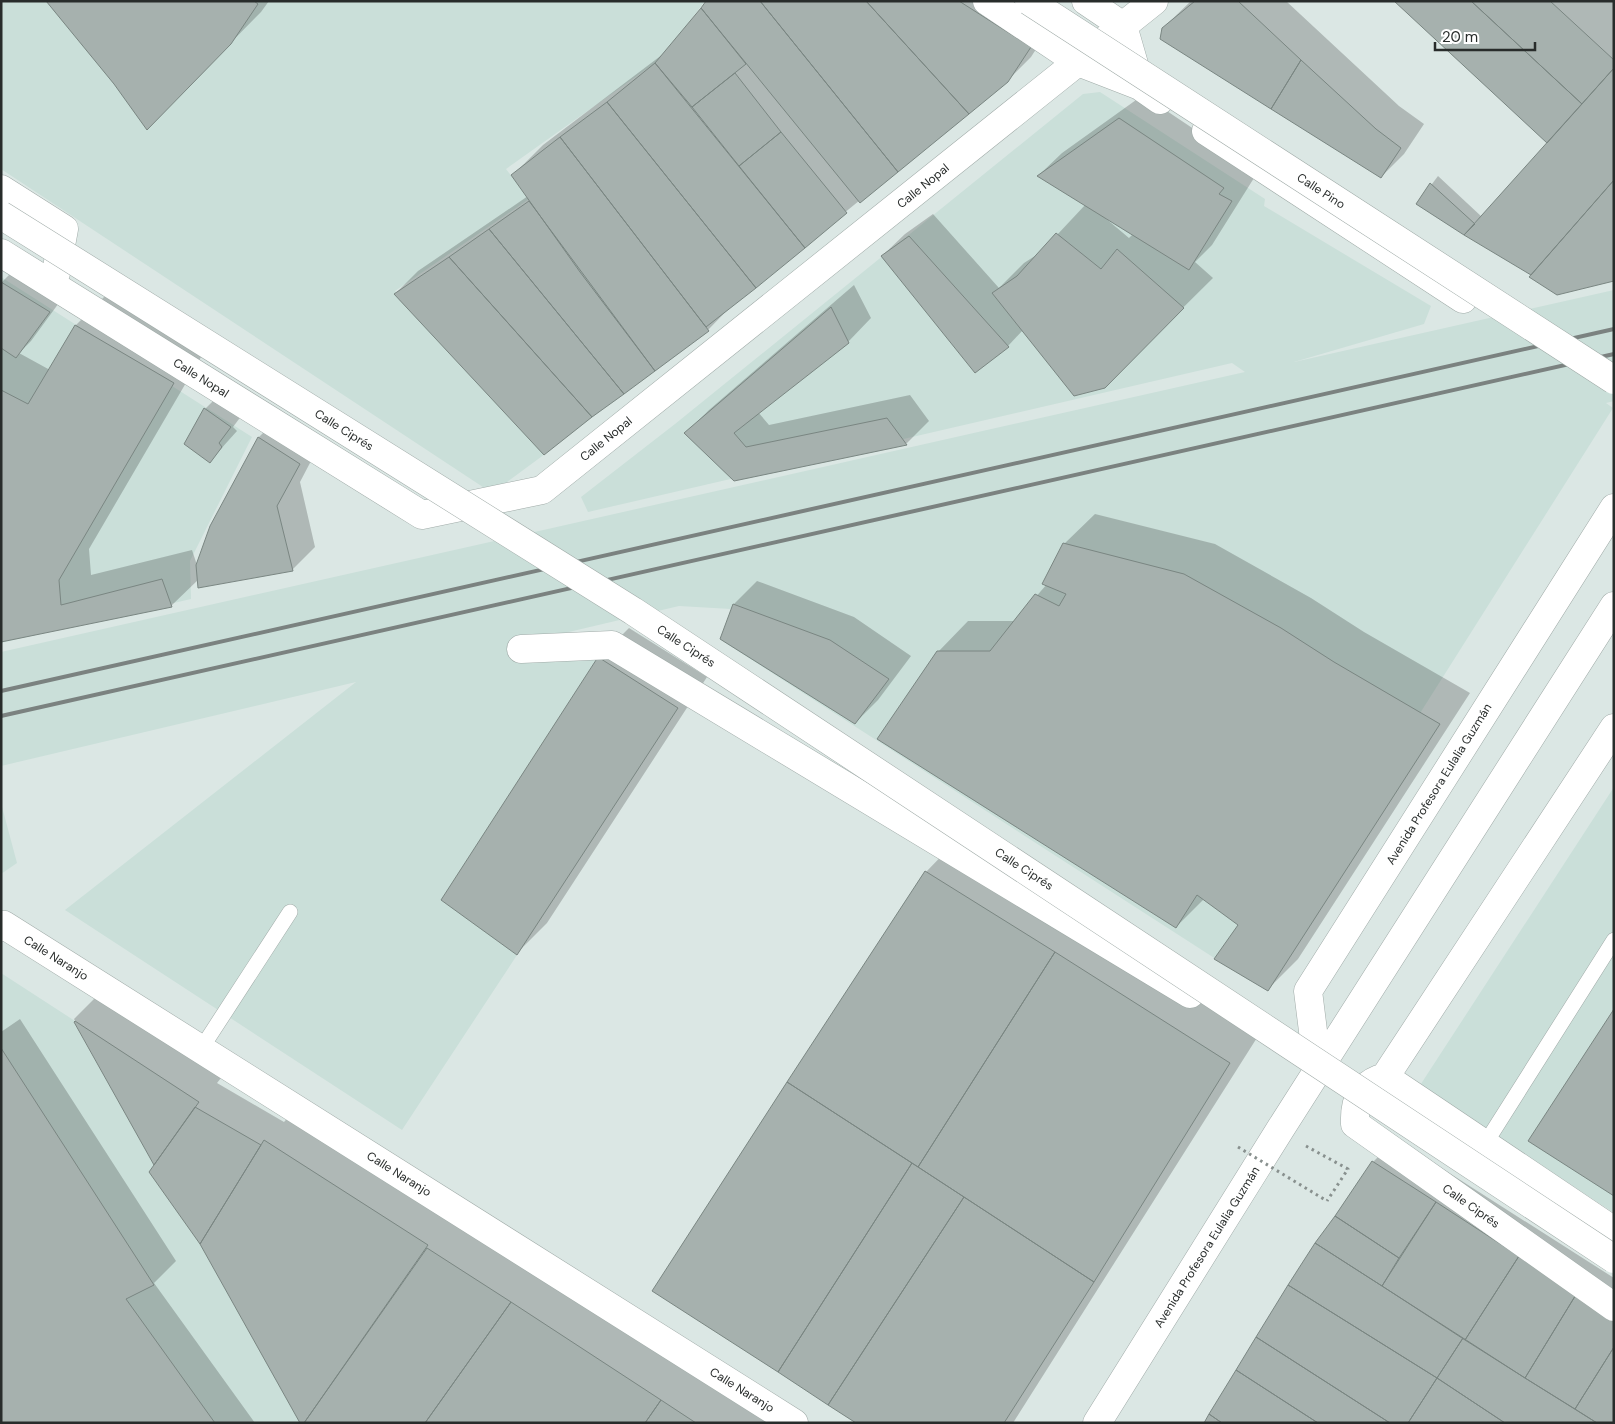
<svg xmlns="http://www.w3.org/2000/svg" width="1615" height="1424" font-family="'DM Sans',sans-serif">
<rect width="100%" height="100%" fill="#dbe7e4"/>
<!-- built -->
<path fill="#cadfd9" d="M1,1H705L662,58L506,169L529,199L395,291L545,454L492,493L1,169Z
M1100,92L1265,199L1264,206L1431,306L1424,324L1294,362L1614,290V401L1606,403L1613,408L1417,718L1344,838L1250,981L721,640L731,609L679,606L556,635L596,660L442,900L517,955L402,1130L65,910L356,682L1,766V652L1245,372L1232,363L588,512L581,497L675,424L1083,94Z
M1,277L252,437L190,561L191,599L1,643Z
M1614,787V1213L1500,1138L1417,1090Z
M1,803L17,863L1,874Z
M1,973L75,1021L74,1023L154,1165L149,1172L200,1244L300,1423H1Z"/>
<!-- shadow -->
<path fill="#0003" fill-rule="evenodd" d="M48,1H269L261,12L147,128L115,83Z
M708,1H1018L1053,23L1031,57L1007,81L738,299L708,330L544,453L395,294L418,271L528,196L513,175L543,145L667,51Z
M1191,1H1286L1399,106L1424,124L1404,154L1381,177L1163,28Z
M1396,1L1614,2V280L1417,204L1438,176L1482,217L1549,143Z
M1143,95L1246,164L1241,171L1254,178L1212,245L1195,262L1213,278L1104,386L1023,330L1008,346L882,256L905,234L933,214L999,288L1024,263L1041,252L1086,204L1039,175L1062,153ZM1105,216L1133,234L1129,238L1104,217Z
M17,267L64,296L31,341L19,353L50,370L76,325L106,295L204,352L89,549L91,575L192,550L197,565L211,526L259,437L282,414L322,440L300,482L315,547L292,570L199,579L171,606L1,641V283Z
M854,285L871,318L848,342L758,412L769,425L910,395L929,421L907,443L734,480L686,433L709,410Z
M220,394L245,411L233,427L237,431L210,461L205,409Z
M1095,514L1215,544L1311,598L1364,632L1470,693L1298,959L1267,990L1240,925L1204,899L1176,927L938,652L968,621H1015L1047,584L1064,544Z
M757,581L854,617L911,656L878,700L855,723L734,604Z
M629,628L707,677L547,923L517,953L599,658Z
M956,841L1260,1033L1013,1423H858L926,872Z
M96,997L221,1078L217,1083L284,1122L295,1110L772,1423H302L74,1019Z
M20,1019L176,1261L154,1283L255,1423H1V1032Z
M1396,1139L1614,1278V1423H1205L1316,1244L1373,1162Z"/>
<!-- building -->
<path fill="#a6b1ae" stroke="#7a8682" d="M46,1H254L258,4L231,44L147,130L114,84Z
M706,1H760L898,172L860,203L701,8Z
M760,1H866L969,114L898,172Z
M866,1H959L1031,47L1008,82L969,114Z
M1195,1H1238L1301,60L1271,109L1160,39L1162,28Z
M1394,1H1471L1582,104L1547,143Z
M1471,1H1550L1614,60V68L1582,104Z
M701,8L746,64L692,107L655,63Z
M1301,60L1376,129L1401,148L1381,178L1271,109Z
M655,63L805,248L756,288L607,102Z
M1614,68V180L1531,275L1464,235Z
M735,73L781,132L739,166L692,107Z
M607,102L756,288L706,327L560,137Z
M1119,118L1224,188L1219,194L1232,201L1189,270L1037,176Z
M781,132L847,213L805,248L739,166Z
M560,137L709,331L655,371L580,272L511,175Z
M1614,180V281L1557,295L1529,277Z
M1430,183L1475,224L1464,235L1416,204Z
M529,201L655,371L624,394L489,229Z
M489,229L624,394L592,417L449,257Z
M1056,233L1101,269L1117,249L1184,308L1105,388L1074,396L992,293L1017,276Z
M909,236L1009,347L975,373L881,256Z
M449,257L592,417L544,455L394,294Z
M1,282L50,312L16,358L1,348Z
M831,307L849,343L734,433L746,447L887,418L907,445L734,481L684,433Z
M75,325L174,383L59,580L61,605L162,579L172,607L1,642V390L28,404Z
M204,408L231,427L219,443L222,447L210,463L184,444Z
M258,437L300,464L277,506L293,571L198,588L196,565L210,526Z
M1063,543L1184,574L1281,628L1334,662L1440,724L1268,991L1214,959L1238,925L1197,895L1176,928L877,739L937,651H990L1035,594L1059,606L1066,594L1042,584Z
M733,604L830,640L889,679L855,724L720,639Z
M598,657L678,708L517,955L441,900Z
M925,871L1055,952L918,1167L787,1082Z
M1055,952L1230,1063L1094,1282L918,1167Z
M1614,1009V1196L1528,1141Z
M75,1021L199,1102L154,1165L74,1022Z
M1,1048L154,1285L126,1299L215,1423H1Z
M787,1082L912,1163L778,1372L652,1291Z
M195,1107L261,1145L200,1244L149,1172Z
M264,1140L428,1245L304,1423H300L200,1244Z
M1372,1161L1436,1202L1399,1258L1335,1216Z
M912,1163L964,1197L828,1405L778,1372Z
M964,1197L1094,1282L1004,1423H856L828,1405Z
M1436,1202L1519,1256L1465,1340L1382,1286Z
M1335,1216L1399,1258L1382,1286L1315,1243Z
M1315,1243L1463,1338L1437,1378L1288,1285Z
M427,1248L511,1302L425,1423H304Z
M1519,1256L1577,1293L1525,1378L1465,1340Z
M1288,1285L1437,1378L1408,1423H1390L1256,1337Z
M1577,1293L1614,1316V1347L1575,1409L1525,1378Z
M511,1302L661,1400L645,1423H425Z
M1256,1337L1390,1423H1318L1236,1370Z
M1463,1338L1525,1378L1597,1423H1505L1437,1378Z
M1614,1347V1423H1597L1575,1409Z
M1236,1370L1318,1423H1222L1209,1414Z
M1437,1378L1505,1423H1408Z
M661,1400L696,1423H645Z
M1209,1414L1222,1423H1204Z"/>
<g fill="none" stroke-linecap="round" stroke-linejoin="round">
<defs>
<path id="service" d="M201,1049L290,912
M1485,1144L1614,940"/>
<path id="minor" d="M987,1L1078,62L1140,86L1160,100
M1086,1L1123,26L1140,85
M1206,131L1463,299
M1,189L64,229L56,273
M1,253L422,515L542,490L1154,1
M521,649L612,645L1190,994
M1,927L4,925L794,1423
M1318,1071L1308,991L1614,508
M1385,1077L1614,728
M1385,1077L1614,1231
M1379,1079C1359,1087 1354,1103 1355,1124L1614,1307"/>
<path id="secondary" d="M1097,1423L1281,1128L1614,606"/>
</defs>
<!-- service casing -->
<use href="#service" stroke="#a0aba8" stroke-width="16"/>
<!-- minor casing -->
<use href="#minor" stroke="#a0aba8" stroke-width="29"/>
<!-- secondary casing -->
<use href="#secondary" stroke="#a0aba8" stroke-width="29"/>
<!-- path -->
<path stroke="#88908e" stroke-width="3" stroke-dasharray="2.5 4" stroke-linecap="butt" d="M1306,1146L1348,1169L1327,1201"/>
<!-- service -->
<use href="#service" stroke="#fff" stroke-width="15"/>
<!-- minor -->
<use href="#minor" stroke="#fff" stroke-width="28"/>
<!-- secondary -->
<use href="#secondary" stroke="#fff" stroke-width="28"/>
<!-- rail -->
<path stroke="#7b8280" stroke-width="4" d="M1,691L1614,329
M1,716L1614,354"/>
<defs>
<path id="minor-bridge" d="M1029,1L1614,380
M1,215L633,611L1614,1259"/>
</defs>
<!-- minor-bridge casing -->
<use href="#minor-bridge" stroke="#a0aba8" stroke-width="29" stroke-linecap="butt"/>
<!-- path-bridge -->
<path stroke="#88908e" stroke-width="3" stroke-dasharray="2.5 4" stroke-linecap="butt" d="M1238,1147L1327,1201"/>
<!-- minor-bridge -->
<use href="#minor-bridge" stroke="#fff" stroke-width="28"/>
</g>
<g text-anchor="middle" stroke-width="4" stroke-linejoin="round" paint-order="stroke">
<!-- street labels -->
<g font-size="12" fill="#282c2b" stroke="#fff">
<text transform="translate(923 186) rotate(-39)" y="4">Calle Nopal</text>
<text transform="translate(1321 191) rotate(33)" y="4">Calle Pino</text>
<text transform="translate(201 378) rotate(32)" y="4">Calle Nopal</text>
<text transform="translate(344 430) rotate(32)" y="4">Calle Ciprés</text>
<text transform="translate(606 439) rotate(-39)" y="4">Calle Nopal</text>
<text transform="translate(686 646) rotate(33)" y="4">Calle Ciprés</text>
<text transform="translate(1439 784) rotate(-58)" y="4">Avenida Profesora Eulalia Guzmán</text>
<text transform="translate(1024 869) rotate(33)" y="4">Calle Ciprés</text>
<text transform="translate(56 958) rotate(32)" y="4">Calle Naranjo</text>
<text transform="translate(399 1174) rotate(32)" y="4">Calle Naranjo</text>
<text transform="translate(1471 1206) rotate(35)" y="4">Calle Ciprés</text>
<text transform="translate(1207 1247) rotate(-58)" y="4">Avenida Profesora Eulalia Guzmán</text>
<text transform="translate(742 1390) rotate(32)" y="4">Calle Naranjo</text>
</g>
</g>
<!-- border -->
<rect width="1615" height="1424" fill="none" stroke="#282c2b" stroke-width="5"/>
<!-- scale -->
<path d="M1435 42v8h100v-8" fill="none" stroke="#282c2b" stroke-width="2.5"/>
<text x="1442" y="42" font-size="15" fill="#282c2b" stroke="#ffffff" stroke-width="4" paint-order="stroke">20 m</text>
</svg>
